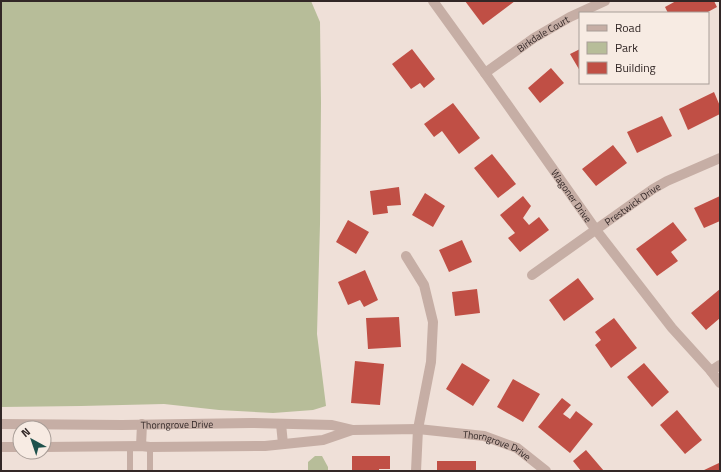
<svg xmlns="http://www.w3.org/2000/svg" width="721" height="472" font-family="'Titillium Web',sans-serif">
<rect width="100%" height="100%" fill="#efe0d8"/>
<!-- green -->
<path fill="#b7bd99" d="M1,1H311L320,22L321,103L320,224L317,334L326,406L313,410L273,413L219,410L164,404L81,406L1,407Z
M315,456H322L328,467V471H308V462Z"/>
<!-- building -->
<path fill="#c04f45" d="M465,1H515L483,25Z
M676,1H714L717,7L706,13H668L665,7Z
M412,49L435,79L424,88L420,83L411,89L392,64Z
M580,49V71L570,54Z
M551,68L564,83L540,103L528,88Z
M714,92L720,106V114L688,130L679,109Z
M453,103L480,138L459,154L442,131L434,137L424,124Z
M662,116L672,136L637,153L627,132Z
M613,145L627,163L596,186L582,169Z
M492,154L516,184L498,198L474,168Z
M399,187L401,205L387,206L388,213L373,215L370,191Z
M425,193L445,206L433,227L412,215Z
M523,196L531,206L523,218L529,225L539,217L549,230L520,252L508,238L515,233L500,215Z
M720,196V221L704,228L694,208Z
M348,220L369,232L356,254L336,242Z
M673,222L687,240L671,252L678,261L657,276L636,249Z
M462,240L472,262L449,272L439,250Z
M365,270L378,300L364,307L360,300L348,305L338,282Z
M578,278L594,299L564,321L549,300Z
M477,289L480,313L455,316L452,292Z
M720,289V318L706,330L691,313Z
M399,317L401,347L368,349L366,318Z
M614,318L637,348L611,368L595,345L601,340L595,332Z
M355,361L384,364L380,405L351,403Z
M462,363L490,380L473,406L446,389Z
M644,363L669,392L652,407L627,377Z
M513,379L540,394L523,422L497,407Z
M562,398L571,405L563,414L570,419L576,411L593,424L570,453L538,427Z
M677,410L702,440L685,454L660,425Z
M586,450L604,471H581L573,461Z
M352,456H390V469H379V471H352Z
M437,461H476V471H437Z
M719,463L720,466V471H702Z"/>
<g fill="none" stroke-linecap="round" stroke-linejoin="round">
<!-- service -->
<path stroke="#c6aea5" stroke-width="6" d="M130,471V446
M150,471V447"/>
<!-- minor -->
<g stroke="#c6aea5" stroke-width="10">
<path id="s1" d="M433,1L485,73L596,230L672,328L711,371L720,383"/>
<path id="s2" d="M485,73L534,38L570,17L605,1"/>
<path d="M406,256L424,285L433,322L431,362L418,429L416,471"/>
<path id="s3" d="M532,275L653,189L667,181L720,158"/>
<path d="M711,371L720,365"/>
<path id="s4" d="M1,424L122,425L251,423L332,425L353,430L418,429L484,436L517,448L546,471"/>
<path d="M281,424L283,444"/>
<path d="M141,446L142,424"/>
<path d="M1,447H20"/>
<path d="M44,447L141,446L150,447L265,446L323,440L352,430"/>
</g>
</g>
<g text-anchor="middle" stroke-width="3.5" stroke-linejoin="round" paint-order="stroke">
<!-- street labels -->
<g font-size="10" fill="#322726" stroke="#f7ebe3">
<text dy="4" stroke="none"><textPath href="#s2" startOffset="70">Birkdale Court</textPath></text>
<text dy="4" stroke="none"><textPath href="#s1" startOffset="239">Wagoner Drive</textPath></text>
<text dy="4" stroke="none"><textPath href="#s3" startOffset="123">Prestwick Drive</textPath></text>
<text dy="4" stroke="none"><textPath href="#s4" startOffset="176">Thorngrove Drive</textPath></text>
<text dy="4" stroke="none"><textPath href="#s4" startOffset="499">Thorngrove Drive</textPath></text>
</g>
</g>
<!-- border -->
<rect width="721" height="472" fill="none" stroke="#322726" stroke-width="4"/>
<!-- legend -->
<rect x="579" y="12" width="130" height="72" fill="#f7ebe3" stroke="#a89d97"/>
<rect x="587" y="25" width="20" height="6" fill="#c6aea5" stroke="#a89d97"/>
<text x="615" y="32" font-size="12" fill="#322726">Road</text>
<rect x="587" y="42" width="20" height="12" fill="#b7bd99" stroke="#a89d97"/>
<text x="615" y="52" font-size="12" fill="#322726">Park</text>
<rect x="587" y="62" width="20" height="12" fill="#c04f45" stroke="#a89d97"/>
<text x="615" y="72" font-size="12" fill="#322726">Building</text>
<!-- north arrow -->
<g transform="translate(32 440) rotate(320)"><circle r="19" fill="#f7ebe3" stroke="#a89d97"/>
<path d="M0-3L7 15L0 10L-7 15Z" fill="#1e514c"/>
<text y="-6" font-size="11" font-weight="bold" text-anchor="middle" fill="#322726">N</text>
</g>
</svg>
